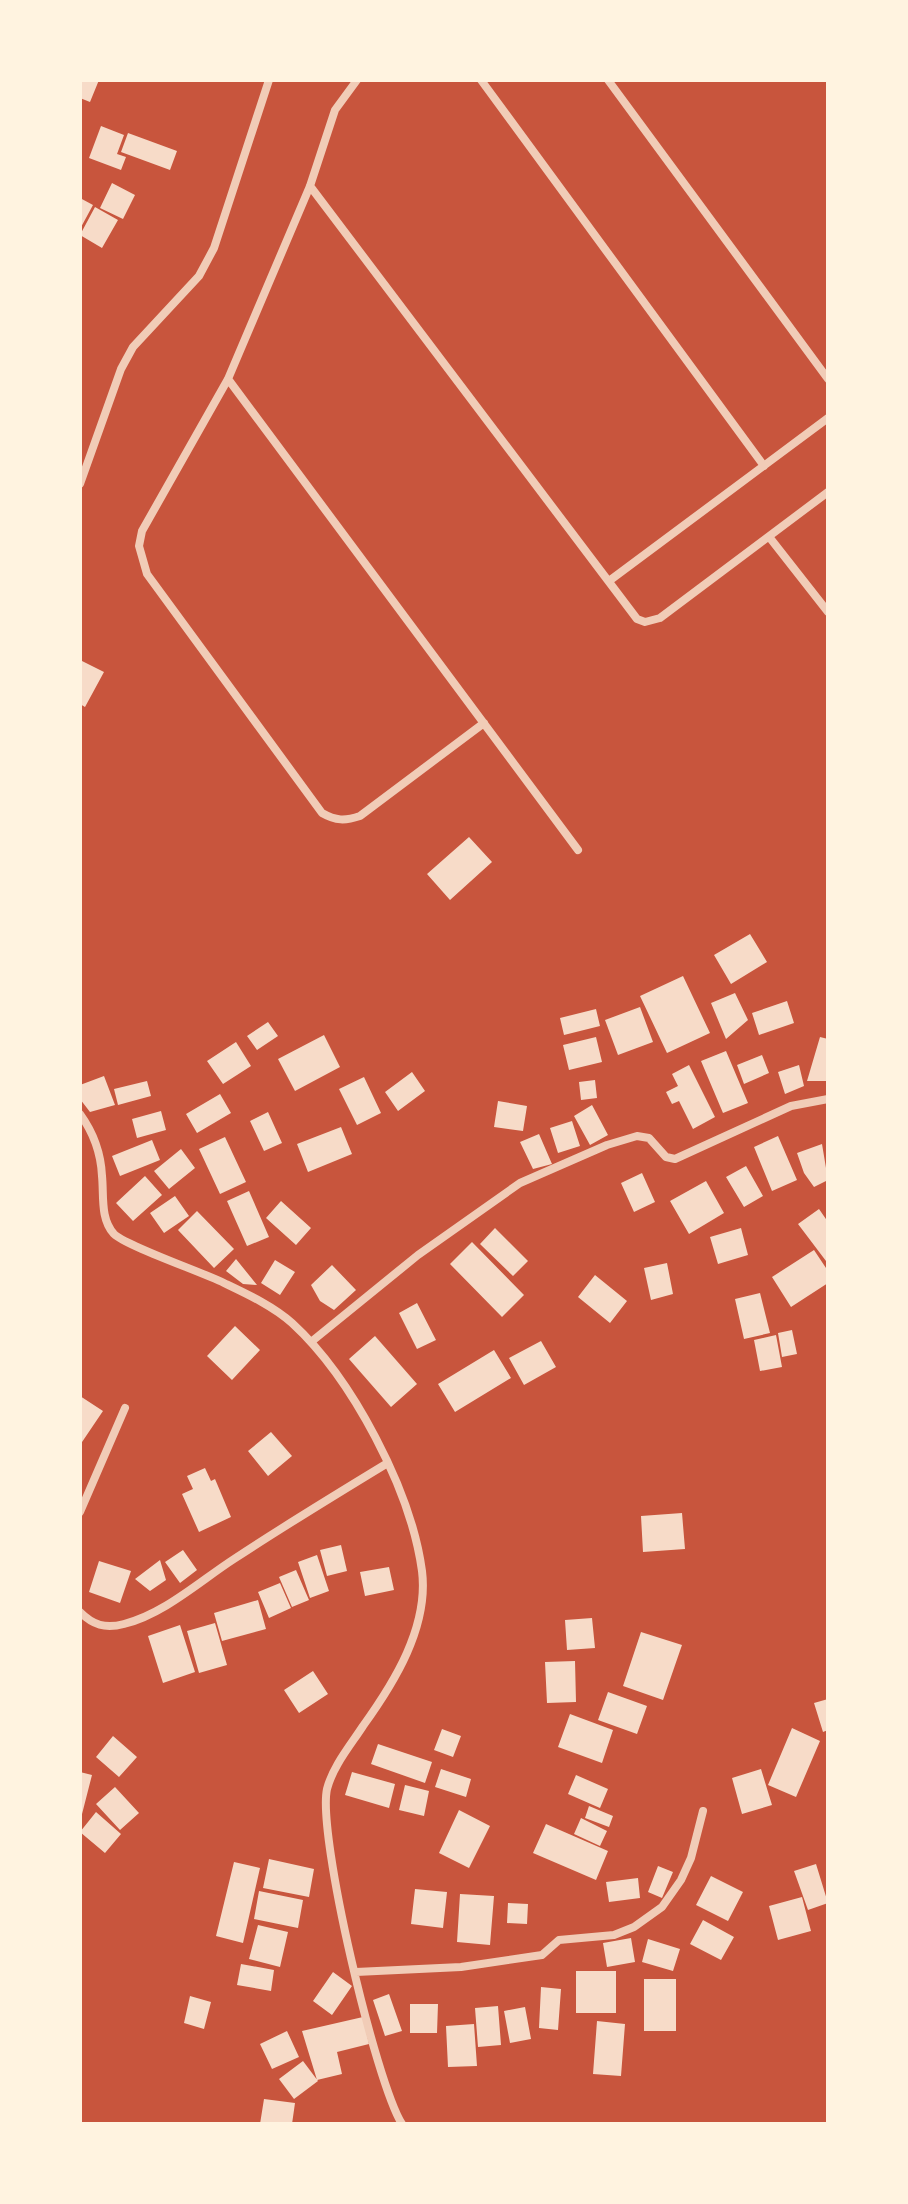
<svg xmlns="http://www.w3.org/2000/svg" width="908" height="2204" font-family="Montserrat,sans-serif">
<rect width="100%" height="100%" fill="#c8553d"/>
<!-- building -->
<path fill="#f7dbc8" d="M80,80H99L90,102L80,98Z
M101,126L124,135L117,154L126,157L121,170L89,158Z
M128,133L177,151L170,170L121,152Z
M112,183L135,195L123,219L100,208Z
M80,198L93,205L80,229Z
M95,207L118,220L102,248L80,235Z
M80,660L104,672L85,707L80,704Z
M469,837L492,862L450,900L427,874Z
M750,934L767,962L731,984L714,955Z
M683,976L710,1033L667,1053L640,996Z
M735,993L748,1020L726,1039L711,1003Z
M787,1001L794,1023L759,1035L752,1013Z
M640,1007L653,1042L618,1055L605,1020Z
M596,1009L600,1026L564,1035L560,1018Z
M268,1022L278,1036L257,1050L247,1036Z
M324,1035L340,1067L295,1091L278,1059Z
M596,1037L602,1062L569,1070L563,1045Z
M820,1037L828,1039V1081H807Z
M236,1042L251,1066L223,1084L207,1061Z
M726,1051L748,1103L723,1113L701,1061Z
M762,1055L769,1073L744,1084L737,1065Z
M689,1065L715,1117L693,1129L679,1101L672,1104L666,1092L678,1086L672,1074Z
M799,1065L804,1086L785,1094L778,1072Z
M412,1072L425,1091L398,1111L385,1092Z
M104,1076L115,1105L90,1112L80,1099V1085Z
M364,1077L381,1113L357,1125L339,1089Z
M595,1080L597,1098L581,1100L579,1082Z
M147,1081L151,1096L118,1105L114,1089Z
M220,1094L231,1113L197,1133L186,1114Z
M498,1101L527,1106L523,1131L494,1127Z
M592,1105L608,1135L590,1145L574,1116Z
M161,1111L166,1130L137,1138L132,1119Z
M268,1112L282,1143L264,1151L250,1121Z
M572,1121L580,1146L558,1153L550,1128Z
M341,1127L352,1154L308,1172L297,1144Z
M539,1134L552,1164L533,1169L520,1142Z
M778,1136L797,1180L772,1191L754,1147Z
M225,1137L246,1182L220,1194L199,1149Z
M152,1140L160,1160L120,1176L112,1156Z
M822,1144L828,1180L814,1187L804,1173L797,1153Z
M181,1149L195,1168L169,1189L154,1171Z
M746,1166L763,1196L744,1207L726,1177Z
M642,1173L655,1202L634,1212L621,1183Z
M145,1176L162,1195L133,1221L116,1203Z
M706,1181L724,1213L689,1234L670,1201Z
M249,1191L269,1237L247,1246L227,1201Z
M175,1196L189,1216L164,1233L150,1213Z
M281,1201L311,1228L296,1245L266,1218Z
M819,1209L828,1222L826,1261L798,1224Z
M197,1211L234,1249L214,1268L178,1230Z
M495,1228L528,1261L513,1276L480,1244Z
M741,1228L748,1255L718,1264L710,1237Z
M472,1242L524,1295L502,1317L450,1264Z
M814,1250L828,1271V1283L791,1307L772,1277Z
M236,1259L257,1285L243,1284L226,1271Z
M275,1260L295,1272L280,1295L261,1283Z
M667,1263L673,1294L651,1300L644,1268Z
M332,1265L356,1290L334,1310L320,1301L311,1285Z
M595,1275L627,1301L610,1323L578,1297Z
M760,1293L770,1333L744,1339L735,1299Z
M417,1303L436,1340L417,1349L399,1313Z
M235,1326L260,1350L232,1380L207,1356Z
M792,1330L797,1354L782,1357L778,1333Z
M776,1335L782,1367L760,1371L754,1340Z
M375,1336L417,1384L391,1407L349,1359Z
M541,1341L556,1367L524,1385L509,1358Z
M494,1350L511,1378L455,1412L438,1384Z
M80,1396L103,1411L80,1445Z
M271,1432L292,1456L268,1476L248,1451Z
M205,1468L211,1481L215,1479L231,1517L199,1532L182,1494L193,1489L187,1476Z
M682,1513L685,1549L643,1552L641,1516Z
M341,1545L347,1571L327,1576L320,1550Z
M183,1550L197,1570L180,1583L165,1562Z
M317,1555L329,1591L310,1598L298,1562Z
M160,1560L166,1580L150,1591L135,1579Z
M99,1561L131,1571L120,1603L89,1592Z
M389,1567L394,1590L365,1596L360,1572Z
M296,1570L309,1600L292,1607L279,1577Z
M280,1583L291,1608L269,1618L258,1592Z
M258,1600L266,1629L222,1641L214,1613Z
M592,1618L595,1648L567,1650L565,1620Z
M215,1623L227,1665L199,1673L187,1631Z
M180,1625L195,1672L163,1683L148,1636Z
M641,1632L682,1645L663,1700L623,1686Z
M575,1661L576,1702L547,1703L545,1662Z
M313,1671L328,1694L299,1713L284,1690Z
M608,1692L647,1706L637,1734L598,1720Z
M828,1699V1730L823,1732L814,1703Z
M570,1714L613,1730L602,1763L558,1747Z
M792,1728L820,1741L796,1797L768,1785Z
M442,1729L461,1736L453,1757L434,1750Z
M113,1736L137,1757L119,1777L96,1757Z
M378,1744L432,1762L425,1783L371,1764Z
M441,1769L471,1779L466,1797L435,1787Z
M761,1769L772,1805L742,1814L732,1778Z
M80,1772L92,1775L81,1818H80Z
M352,1772L395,1784L389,1808L345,1795Z
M576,1775L608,1789L600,1808L568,1794Z
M405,1785L429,1791L424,1816L399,1810Z
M115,1787L139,1813L120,1830L96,1804Z
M589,1806L613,1816L609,1827L585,1818Z
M459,1810L490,1826L469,1868L439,1853Z
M96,1812L121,1834L105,1853L80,1832Z
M581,1818L607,1831L600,1846L574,1834Z
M546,1824L608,1851L596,1880L533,1853Z
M269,1859L314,1869L309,1897L263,1888Z
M234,1862L260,1868L243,1943L216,1936Z
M816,1864L828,1903L808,1910L794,1871Z
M658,1866L673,1872L662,1898L648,1892Z
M711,1876L743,1892L728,1921L696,1905Z
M638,1878L640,1898L609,1902L606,1882Z
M415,1889L447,1892L443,1928L411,1924Z
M259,1891L303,1900L298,1928L254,1919Z
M460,1894L494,1896L490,1945L457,1942Z
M802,1897L811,1931L778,1940L769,1906Z
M508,1903L528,1904L527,1924L507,1923Z
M703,1920L734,1937L721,1960L690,1944Z
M258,1925L288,1932L280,1967L249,1959Z
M631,1938L635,1962L607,1967L603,1943Z
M648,1939L680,1949L673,1971L642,1962Z
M241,1964L274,1970L271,1991L237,1985Z
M576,1971H616V2013H576Z
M333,1972L352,1986L332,2015L313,2001Z
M644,1979H676V2031H644Z
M541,1987L561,1989L558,2030L539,2028Z
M389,1994L402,2031L385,2036L373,2000Z
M190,1996L211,2002L204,2029L184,2023Z
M410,2004H438L437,2033H410Z
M498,2006L501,2045L478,2047L475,2008Z
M525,2007L531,2039L510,2043L504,2011Z
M363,2017L369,2044L337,2052L342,2074L317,2080L302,2031Z
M597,2021L625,2024L621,2076L593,2074Z
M474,2024L477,2066L448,2067L446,2026Z
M287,2031L299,2057L272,2069L260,2044Z
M303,2061L318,2081L294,2099L279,2079Z
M264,2099L295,2103L292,2124H260Z"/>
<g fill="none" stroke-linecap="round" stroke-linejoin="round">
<!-- minor -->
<path stroke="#f1ccb7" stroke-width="8" d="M357,80L335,110L310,186L228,379L142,531L139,546L147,574L322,813C336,821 345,821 360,816L484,723
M481,80L764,466
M608,80L828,379
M310,186L637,619L645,622L660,618L828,492
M228,379L578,850
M80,484L121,369L133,347L199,276L214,248L269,80
M770,538L828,612
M609,581L828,418
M80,1114C93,1132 101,1154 102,1176C104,1195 100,1219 114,1234C126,1246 202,1272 224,1283C247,1294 273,1306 292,1323C352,1378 411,1490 422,1571C429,1627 394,1683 363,1726C350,1746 333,1766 327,1789C317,1835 376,2083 402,2124
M311,1342L418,1255L520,1183L607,1145L637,1136L649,1138L666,1157L675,1159L791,1106L828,1099
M80,1512L125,1408
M80,1612C93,1625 105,1629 124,1624C164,1614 200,1581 234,1559C284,1526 335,1495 386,1464
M356,1972L461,1967L542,1955L559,1940L614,1935L634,1927L662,1907L681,1880L691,1858L703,1811"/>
</g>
<!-- border -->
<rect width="908" height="2204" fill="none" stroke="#fff3e0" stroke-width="164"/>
</svg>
